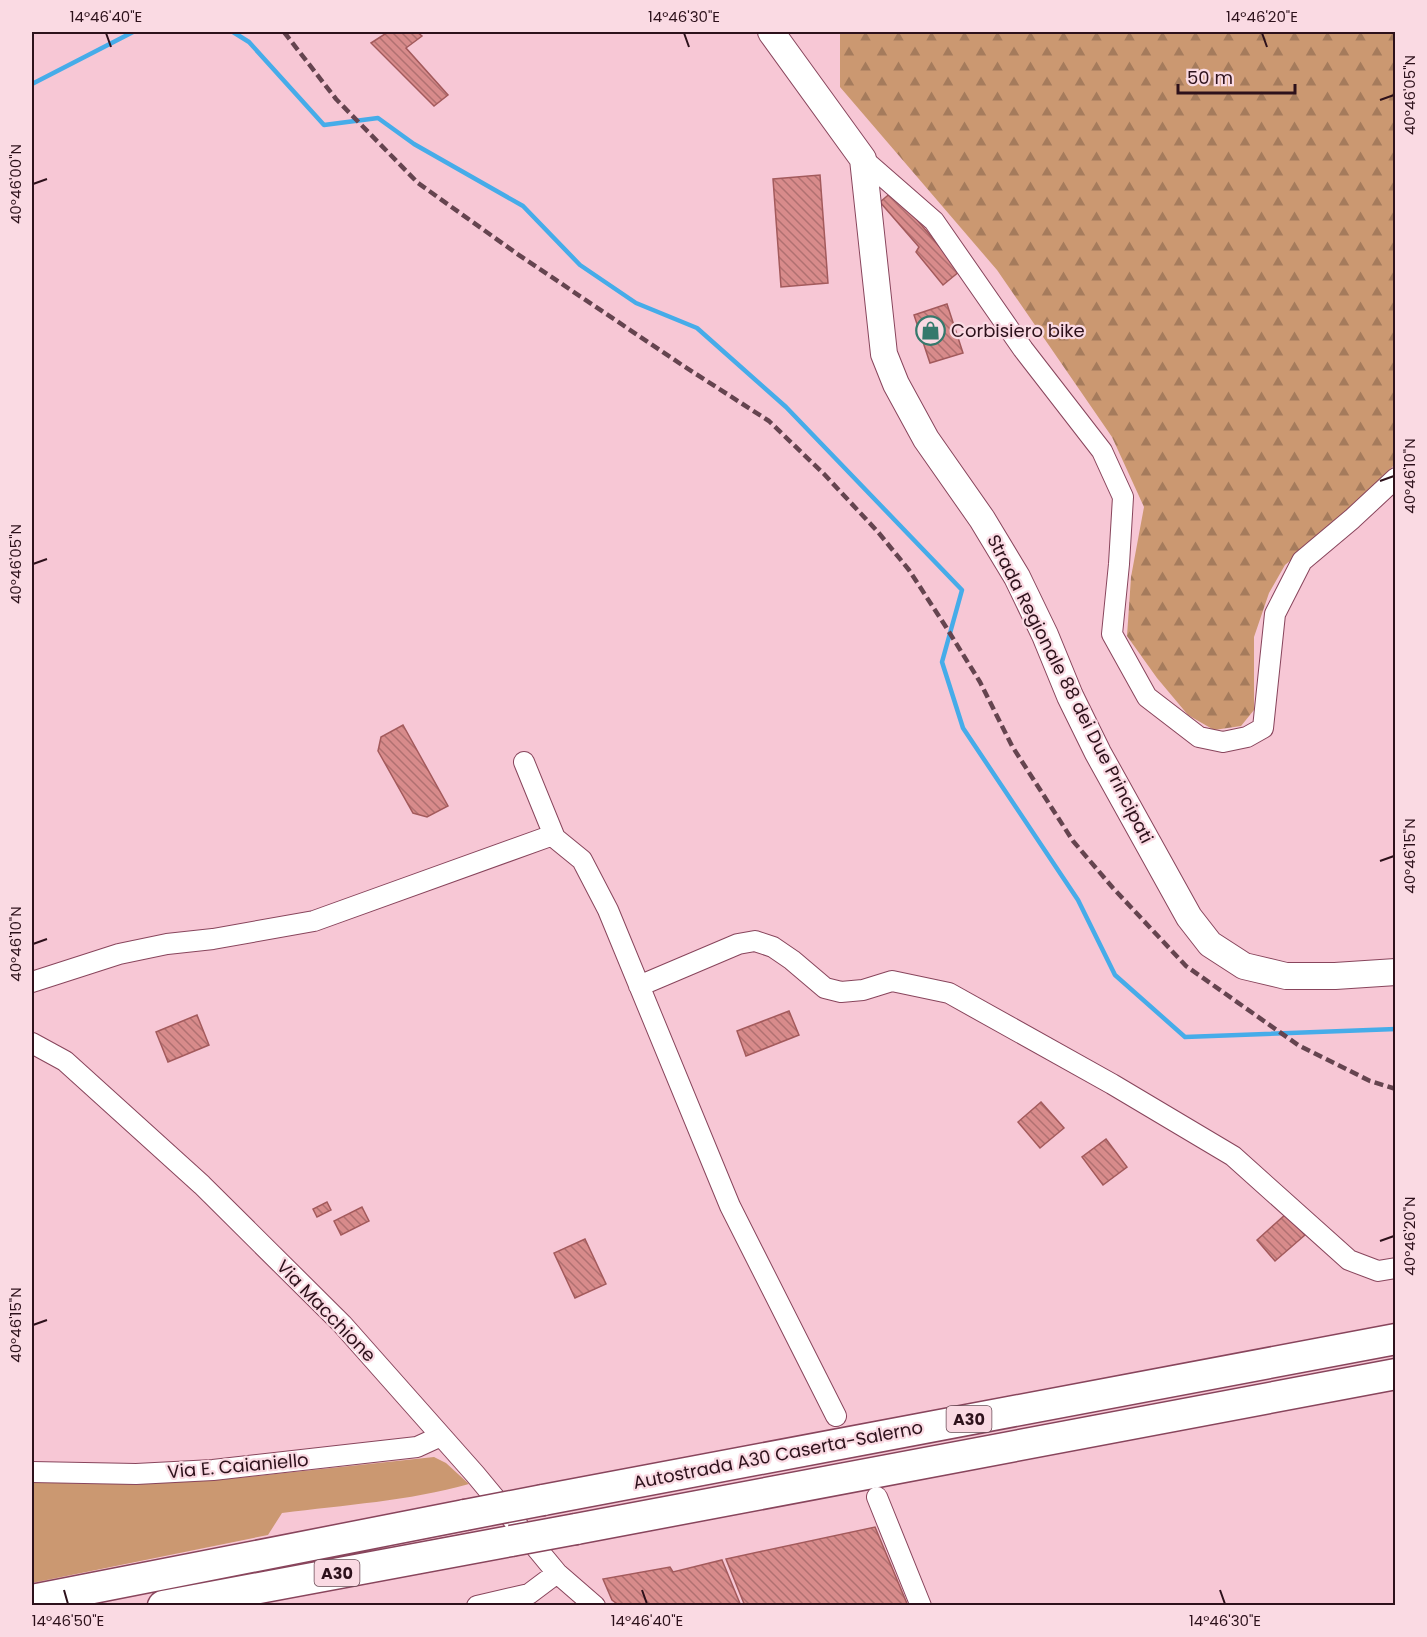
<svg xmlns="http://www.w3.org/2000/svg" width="1427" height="1637" font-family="Poppins,sans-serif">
<defs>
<pattern id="forest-firs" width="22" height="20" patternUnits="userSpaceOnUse" patternTransform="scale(1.5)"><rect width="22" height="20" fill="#cb9871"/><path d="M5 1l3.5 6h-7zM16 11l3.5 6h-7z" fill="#a57b5c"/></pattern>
<pattern id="building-back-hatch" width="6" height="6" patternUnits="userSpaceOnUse" patternTransform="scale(1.5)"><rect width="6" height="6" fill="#d88b8b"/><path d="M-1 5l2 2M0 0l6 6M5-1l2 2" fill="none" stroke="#b07071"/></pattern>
</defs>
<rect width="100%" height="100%" fill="#f7c7d5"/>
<!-- grass -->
<path fill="#cb9871" d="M434,1457L446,1463L469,1484C409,1501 344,1505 282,1513L268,1535L32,1583V1482L97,1484L218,1480Z"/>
<!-- forest -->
<path fill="url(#forest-firs)" d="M840,32H1395V464L1356,506L1285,565L1269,593L1254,637V710L1241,726L1214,730L1188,715L1157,678L1127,636L1131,577L1144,507L1112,437L997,270L840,87Z"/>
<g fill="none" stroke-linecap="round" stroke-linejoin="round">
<!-- stream -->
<path stroke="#46ace9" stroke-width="4.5" d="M233,32L249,42L324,125L378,118L414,144L523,206L580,265L636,303L697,328L786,407L962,590L942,662L963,728L1078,900L1115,975L1185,1037L1396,1029
M32,84L133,32"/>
</g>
<!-- building -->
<path fill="url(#building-back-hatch)" stroke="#a35a5c" stroke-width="1.5" d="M388,32H417L422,36L406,48L448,95L434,106L371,43Z
M820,175L828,283L781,287L773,179Z
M893,191L960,271L943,285L916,252L919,247L880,202Z
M947,304L963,353L930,363L914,315Z
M403,725L448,806L427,817L413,813L378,751L381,737Z
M789,1011L799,1035L746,1056L737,1031Z
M197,1015L209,1045L168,1062L156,1032Z
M1041,1102L1064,1128L1040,1148L1018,1122Z
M1106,1139L1127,1167L1103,1185L1082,1157Z
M327,1202L331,1210L317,1217L313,1209Z
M362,1207L369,1221L341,1235L334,1221Z
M1286,1214L1305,1235L1275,1261L1257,1240Z
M585,1239L606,1284L575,1298L554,1253Z
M875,1527L908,1606H745L726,1559Z
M722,1560L741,1606H620L612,1600L603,1579L670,1567L673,1572Z"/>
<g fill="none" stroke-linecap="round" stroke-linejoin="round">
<defs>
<path id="minor" d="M863,159L934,221L1023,349L1102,451L1123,497L1119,564L1112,634L1147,697L1199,737L1223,742L1247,737L1263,728L1275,614L1302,561L1352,519L1396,478
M524,762L555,838L582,860L608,910L730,1206L836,1416
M32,982L119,954L167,944L213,939L314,921L553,835
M639,986L738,944L755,941L773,947L792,960L825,988L841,992L863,990L892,981L949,993L1112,1084L1233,1156L1349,1260L1378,1271L1396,1268
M32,1043L65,1061L202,1185L342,1324L475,1474L557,1573L595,1606
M32,1472L136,1474L213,1470L417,1447L441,1436
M877,1497L921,1606
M477,1606L529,1594L557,1573"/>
<path id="major" d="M771,32L863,159L884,354L896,384L926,439L982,519L1017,577L1045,635L1070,696L1098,753L1189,917L1210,944L1244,966L1286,976H1335L1396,972"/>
<path id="highway" d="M543,1500L1396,1339
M576,1529L1396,1374
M32,1600L465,1515
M163,1606L511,1541"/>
</defs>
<!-- minor casing -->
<use href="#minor" stroke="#88455c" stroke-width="22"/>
<!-- major casing -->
<use href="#major" stroke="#88455c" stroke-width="28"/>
<!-- highway casing -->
<use href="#highway" stroke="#88455c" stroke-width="33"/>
<!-- minor -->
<use href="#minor" stroke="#fff" stroke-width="20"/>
<!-- major -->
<use href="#major" stroke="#fff" stroke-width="26"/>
<!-- highway -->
<use href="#highway" stroke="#fff" stroke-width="30"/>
<!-- rail -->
<path stroke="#65444f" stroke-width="4.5" stroke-dasharray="9 4.5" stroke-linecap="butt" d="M284,32L336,99L418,183L516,253L682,365L769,421L824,474L878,532L909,570L946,627L980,682L1012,746L1073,841L1113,888L1186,966L1298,1045L1370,1081L1396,1089"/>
<defs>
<path id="highway-bridge" d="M465,1515L543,1500
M511,1541L576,1529"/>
</defs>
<!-- highway-bridge casing -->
<use href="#highway-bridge" stroke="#88455c" stroke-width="33" stroke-linecap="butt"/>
<!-- highway-bridge -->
<use href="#highway-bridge" stroke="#fff" stroke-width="30"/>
</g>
<!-- ticks -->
<path fill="none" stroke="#2d111b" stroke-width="2" d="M106,33L111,47M684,33L689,47M1262,33L1267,47M1380,100L1394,95M33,184L47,179M1380,481L1394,476M33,564L47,559M1380,861L1394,856M33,944L47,939M1380,1241L1394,1236M33,1325L47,1320M64,1590L68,1604M642,1590L647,1604M1220,1590L1225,1604"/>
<!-- icons -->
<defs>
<symbol id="shop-ring" viewBox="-11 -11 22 22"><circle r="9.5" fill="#fadae3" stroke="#35796c" stroke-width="1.5"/><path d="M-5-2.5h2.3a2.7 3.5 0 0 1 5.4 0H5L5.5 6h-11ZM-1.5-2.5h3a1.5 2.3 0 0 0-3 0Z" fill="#35796c"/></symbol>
</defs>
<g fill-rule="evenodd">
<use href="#shop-ring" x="914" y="314" width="33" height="33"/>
</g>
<g text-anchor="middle" stroke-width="4.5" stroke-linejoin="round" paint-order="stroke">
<!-- shield labels -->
<g fill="#fadae3" stroke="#6a4d57" stroke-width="1.5">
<rect x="946.5" y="1406" width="45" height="26" rx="4.5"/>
<rect x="314.5" y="1560" width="45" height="26" rx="4.5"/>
</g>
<g font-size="16" font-weight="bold" fill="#2d111b">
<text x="969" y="1425">A30</text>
<text x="337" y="1579">A30</text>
</g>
<!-- poi labels -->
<g font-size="18" fill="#2d111b" stroke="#fadae3" text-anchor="start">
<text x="951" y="337">Corbisiero bike</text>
</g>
<!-- street labels -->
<g font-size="18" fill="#2d111b" stroke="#fadae3">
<text transform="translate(1070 689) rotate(63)" y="6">Strada Regionale 88 dei Due Principati</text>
<text transform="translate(326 1311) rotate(46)" y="6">Via Macchione</text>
<text transform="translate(778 1455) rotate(-11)" y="6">Autostrada A30 Caserta-Salerno</text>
<text transform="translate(238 1466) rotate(-5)" y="6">Via E. Caianiello</text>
</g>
</g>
<!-- border -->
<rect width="1427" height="1637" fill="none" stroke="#fadae3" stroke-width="66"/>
<!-- scale -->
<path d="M1178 84v9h117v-9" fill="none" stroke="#2d111b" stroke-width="3"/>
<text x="1187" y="84" font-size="18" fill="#2d111b" stroke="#fadae3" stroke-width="4.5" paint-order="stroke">50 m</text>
<rect x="33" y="33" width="1361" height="1571" fill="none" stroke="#2d111b" stroke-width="2"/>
<g font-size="15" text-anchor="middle" fill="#2d111b">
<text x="106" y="22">14°46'40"E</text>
<text x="684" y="22">14°46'30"E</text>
<text x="1262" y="22">14°46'20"E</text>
<text transform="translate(1410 95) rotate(-90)" y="5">40°46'05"N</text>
<text transform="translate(16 184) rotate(-90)" y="5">40°46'00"N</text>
<text transform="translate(1410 476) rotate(-90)" y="5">40°46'10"N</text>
<text transform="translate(16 564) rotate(-90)" y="5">40°46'05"N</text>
<text transform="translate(1410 856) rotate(-90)" y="5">40°46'15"N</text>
<text transform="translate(16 944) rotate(-90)" y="5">40°46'10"N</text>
<text transform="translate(1410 1236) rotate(-90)" y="5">40°46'20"N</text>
<text transform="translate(16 1325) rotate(-90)" y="5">40°46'15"N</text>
<text x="68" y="1626">14°46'50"E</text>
<text x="647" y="1626">14°46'40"E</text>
<text x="1225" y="1626">14°46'30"E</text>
</g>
</svg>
